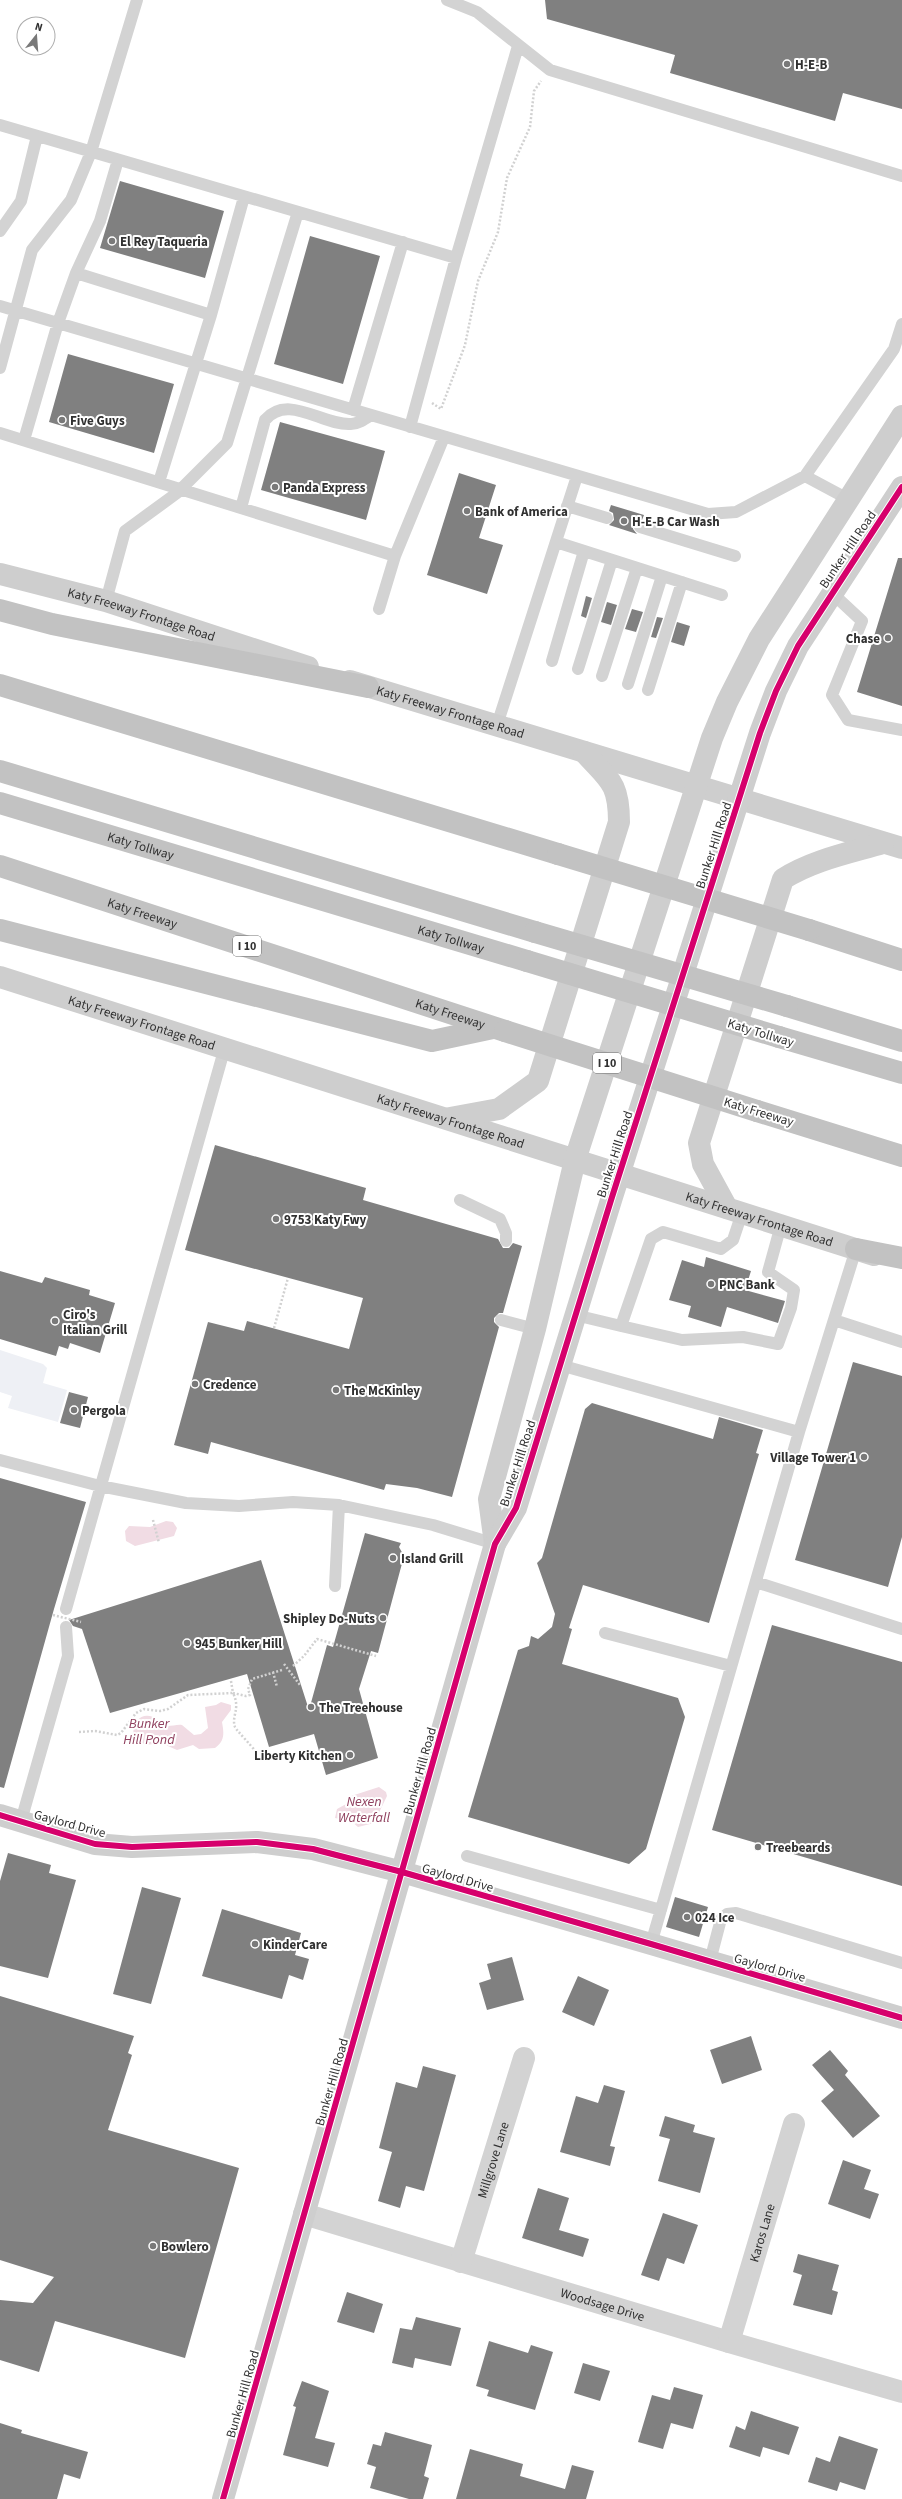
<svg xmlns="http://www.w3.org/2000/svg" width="902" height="2499" font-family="'Source Sans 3',sans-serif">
<rect width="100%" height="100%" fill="#fff"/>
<!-- green -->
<path fill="#eef0f5" d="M0,1350L43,1364L47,1368L43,1383L67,1390L58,1422L8,1408L12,1396L0,1392Z"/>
<!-- water -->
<path fill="#f1dce4" d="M166,1521L173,1522L177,1528L174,1536L135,1546L126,1541L125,1531L129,1526L150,1527Z
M221,1702L231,1705V1710L222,1722C224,1733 225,1741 215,1748L199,1749L193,1745L177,1750L161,1743L145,1745L134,1736C131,1724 140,1712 153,1717C157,1719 159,1723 163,1725C167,1728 176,1724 182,1725L194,1735L201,1734L208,1728L205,1707L216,1705Z
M379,1787L386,1792L387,1796L374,1823L358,1827L351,1821L335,1818L337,1809L348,1803V1797Z"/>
<!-- building -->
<path fill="#808080" d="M545,0H902V109L843,93L835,121L670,73L675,55L547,19Z
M120,181L224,211L205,278L100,248Z
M310,236L380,256L343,384L274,364Z
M68,354L174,384L154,453L49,422Z
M280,422L385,451L366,520L261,490Z
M459,473L496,485L479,538L503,545L487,594L427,575Z
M611,505L644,515L642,520H638L633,524V529L637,534L609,525L614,520L613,513L609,511Z
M898,558H902V706L857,692Z
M586,596L592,598L586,618L581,616Z
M607,602L617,605L611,625L601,622Z
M632,609L643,612L636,632L625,629Z
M657,617L663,618L656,638L651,637Z
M677,622L690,626L684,646L671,642Z
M215,1145L366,1188L363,1200L498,1239L503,1248H509L513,1243L522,1246L503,1313H499L494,1318V1322L499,1327L452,1497L417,1488L386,1484L384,1490L211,1442L208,1454L174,1445L208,1322L244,1331L247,1321L349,1349L363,1298L185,1250Z
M706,1257L751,1271L745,1290L785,1301L778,1323L727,1307L721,1327L688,1317L691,1306L669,1300L682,1260L704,1267Z
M0,1271L42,1283L45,1277L90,1290L89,1295L115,1303L100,1353L70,1343L68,1349L59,1346L56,1356L0,1339Z
M853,1362L902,1376V1537L888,1587L795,1560Z
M69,1392L88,1397L80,1428L60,1423Z
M592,1403L713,1439L719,1417L763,1430L756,1453L759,1454L709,1623L583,1585L569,1628L572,1629L562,1664L678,1698L685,1717L646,1849L629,1864L468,1817L518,1650L529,1646L531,1636L538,1639L552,1627L555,1614L537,1563L542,1558L585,1409Z
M0,1478L86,1502L54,1609L4,1788L0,1787Z
M365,1533L401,1543L399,1547L404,1556L378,1653L371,1651L359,1689L378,1758L326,1775L314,1734L269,1747L247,1674L110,1713L82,1629L73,1626L69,1620L261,1560L309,1710L327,1645L333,1647Z
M772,1625L902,1662V1886L712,1830Z
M8,1853L51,1865L49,1873L76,1880L48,1978L0,1966V1881Z
M142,1887L181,1898L151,2004L113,1994Z
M675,1897L708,1907L699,1937L666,1927Z
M222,1909L301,1933L295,1955L309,1959L303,1980L289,1975L282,1999L202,1976Z
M512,1957L524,2000L487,2010L479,1983L491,1979L487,1964Z
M578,1976L609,1990L594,2026L562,2012Z
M0,1996L134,2036L128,2053L132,2055L108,2130L239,2168L185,2358L55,2321L39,2372L0,2360V2300L33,2303L54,2277L0,2260Z
M751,2036L762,2070L722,2084L710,2050Z
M830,2050L848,2071L845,2075L880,2116L853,2138L821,2101L834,2090L812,2065Z
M423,2066L456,2075L424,2191L406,2186L400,2208L378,2201L392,2152L379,2148L396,2082L417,2088Z
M604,2085L625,2091L610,2146L615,2147L610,2166L560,2152L576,2096L598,2103Z
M665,2116L695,2125L693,2132L715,2138L700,2193L658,2181L670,2139L659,2136Z
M843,2160L871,2170L864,2189L879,2194L870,2219L828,2204Z
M538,2188L569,2198L559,2230L589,2239L583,2257L522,2238Z
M663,2213L698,2225L684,2264L667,2258L659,2281L641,2275Z
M798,2254L839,2265L832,2290L838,2292L832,2315L793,2305L802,2275L793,2272Z
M347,2292L383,2304L374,2333L337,2322Z
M416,2317L461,2328L451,2366L415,2358L413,2368L392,2363L400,2328L412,2330Z
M489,2341L528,2353L531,2345L553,2352L535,2410L487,2396L489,2390L476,2386Z
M583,2363L610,2371L600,2401L574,2393Z
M302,2381L329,2391L315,2438L335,2443L328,2467L283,2455L296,2407L293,2406Z
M674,2387L703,2395L693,2429L671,2423L663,2449L638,2442L652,2395L670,2400Z
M751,2411L799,2427L789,2455L763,2447L760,2457L729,2447L736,2426L745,2430Z
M0,2423L22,2430L21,2433L88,2452L80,2479L64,2474L57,2499H0Z
M385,2432L432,2445L424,2476L429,2478L423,2499H409L370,2488L376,2467L367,2464L373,2444L381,2446Z
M839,2436L878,2449L865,2490L840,2482L837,2491L808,2482L816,2457L830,2462Z
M470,2449L523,2464L520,2476L565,2489L572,2465L594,2471L586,2499H456Z"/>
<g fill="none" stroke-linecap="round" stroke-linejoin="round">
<!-- path -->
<path stroke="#d1d1d1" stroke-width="2.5" stroke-dasharray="2 2" stroke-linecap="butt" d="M432,403L441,409L465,345L478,281L498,232L507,178L530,127L534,91L541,81
M274,1328L288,1278
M153,1520L159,1543
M293,1666L304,1656L317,1639L376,1656
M273,1672L277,1687
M231,1681L233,1693L246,1696L250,1695L248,1689L252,1679L282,1670
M79,1732L95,1731L117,1735L121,1733L136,1713L144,1709L160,1711L168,1709L188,1695L233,1693C241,1709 231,1716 235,1727C237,1731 251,1745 256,1752"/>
<!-- lane -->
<path stroke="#d3d3d3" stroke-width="12" d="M447,0L477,12L550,70L902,176
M0,125L456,258
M0,231L21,201L37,136
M76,273L211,315
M0,306L708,514L736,512L805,476L848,499
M0,368L32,250L71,200L91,152L137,0
M353,410L403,242
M410,427L456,258L518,46
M0,433L395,556L444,437
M24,440L58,323L76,273L100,221L118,160
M805,476L894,349L902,324
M159,482L211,315L244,197
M567,506L607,518
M241,508L265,420C288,393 323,426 351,424C358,424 365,419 371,415
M640,527L735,556
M556,542L722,595
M832,593L862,621L832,695L848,720L902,730
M106,601L125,531L177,493L227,443L298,212
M379,609L395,556
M552,661L584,551
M578,669L612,560
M602,676L637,568
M628,684L662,576
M648,690L682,582
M497,725L577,476
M460,1200L500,1219L506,1233V1241
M575,1315L621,1326L651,1239L663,1232L721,1249L733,1240L742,1213
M501,1320L535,1329
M834,1320L902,1342
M621,1326L682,1340L743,1337L778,1344L791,1308L794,1290L768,1272L781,1225
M560,1365L799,1432L651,1944
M799,1432L856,1249
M0,1460L100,1486L186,1503L239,1506L293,1502L339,1505L433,1525L495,1544
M756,1582L902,1629
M335,1586L339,1505
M66,1609L225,1047
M605,1633L731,1666
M21,1821L68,1656L66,1627
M467,1856L661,1910
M710,1961L721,1919L727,1914L736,1913L902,1963"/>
<!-- street -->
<g stroke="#d3d3d3" stroke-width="22">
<path id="s1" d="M304,2214L729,2342L902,2392"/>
<path id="s2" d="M461,2262L524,2058"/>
<path id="s3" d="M729,2342L794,2124"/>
</g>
<!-- secondary -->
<g stroke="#cecece" stroke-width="22">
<path id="s4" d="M0,574L106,601L308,667"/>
<path id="s5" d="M350,681L902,848"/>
<path id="s6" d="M0,977L874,1255"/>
<path d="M450,1118L499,1109L538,1081L619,822C619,782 609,780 584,752"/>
<path d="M727,1208L703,1164L699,1143L783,879C813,860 849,853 883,843"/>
<path d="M495,1544L489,1499L535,1329L575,1160L712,738L727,702L759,639L902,416"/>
<path d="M0,1815L95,1844L132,1847L257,1842L313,1849L402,1872L651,1944L902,2018"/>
<path d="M223,2499L495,1544L516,1508L612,1197L760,733L776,691L798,646L902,487"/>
</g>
<!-- highway -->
<g stroke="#c2c2c2" stroke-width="22">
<path d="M0,610L52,624L368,687"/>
<path d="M0,685L558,854"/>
<path d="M0,771L535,932"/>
<path id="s7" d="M0,803L527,961"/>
<path id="s8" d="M0,866L505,1031"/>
<path d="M0,930L432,1041L493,1028"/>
<path d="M809,930L902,960"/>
<path d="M787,1006L902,1041"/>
<path d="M779,1037L902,1073"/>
<path d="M757,1111L902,1156"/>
<path d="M856,1249L902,1258"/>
</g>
<!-- path-bridge -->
<path stroke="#d1d1d1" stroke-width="2.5" stroke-dasharray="2 2" stroke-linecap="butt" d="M53,1615L81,1622
M284,1664L300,1685"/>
<!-- highway-bridge -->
<path stroke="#c2c2c2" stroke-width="22" d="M558,854L809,930
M535,932L787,1006
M527,961L779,1037
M505,1031L757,1111"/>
<defs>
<path id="cycleway" d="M0,1815L95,1844L132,1847L257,1842L313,1849L402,1872L651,1944L902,2018
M223,2499L495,1544L516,1508L612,1197L760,733L776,691L798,646L902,487"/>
</defs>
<!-- cycleway casing -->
<use href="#cycleway" stroke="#fff" stroke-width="8"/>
<!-- cycleway -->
<use href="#cycleway" stroke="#d6006c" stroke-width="6"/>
</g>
<!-- markers -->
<g fill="#797979" stroke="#fff" stroke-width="1.5">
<circle cx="787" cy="64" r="4"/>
<circle cx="112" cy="241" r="4"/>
<circle cx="62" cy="420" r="4"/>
<circle cx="275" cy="487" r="4"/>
<circle cx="467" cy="511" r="4"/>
<circle cx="624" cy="521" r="4"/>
<circle cx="888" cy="638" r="4"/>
<circle cx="276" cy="1219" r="4"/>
<circle cx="711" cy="1284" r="4"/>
<circle cx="55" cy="1321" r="4"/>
<circle cx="195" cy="1384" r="4"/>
<circle cx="336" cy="1390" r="4"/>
<circle cx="74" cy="1410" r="4"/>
<circle cx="864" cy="1457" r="4"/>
<circle cx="393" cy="1558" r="4"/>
<circle cx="383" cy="1618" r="4"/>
<circle cx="187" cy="1643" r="4"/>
<circle cx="311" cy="1707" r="4"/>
<circle cx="350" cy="1755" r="4"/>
<circle cx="758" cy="1847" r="4"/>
<circle cx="687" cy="1917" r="4"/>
<circle cx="255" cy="1944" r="4"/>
<circle cx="153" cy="2246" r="4"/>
</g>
<g text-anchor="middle" stroke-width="4" stroke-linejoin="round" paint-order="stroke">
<!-- shield labels -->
<g fill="#fff" stroke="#6f6f6f" stroke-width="1">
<rect x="233" y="936" width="28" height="20" rx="3"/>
<rect x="593" y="1053" width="28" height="20" rx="3"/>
</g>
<g font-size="12" font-weight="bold" fill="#313131">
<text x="247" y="950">I 10</text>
<text x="607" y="1067">I 10</text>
</g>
<!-- poi labels -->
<g font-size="13" font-weight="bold" fill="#313131" stroke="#fff" text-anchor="start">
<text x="795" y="69">H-E-B</text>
<text x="120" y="246">El Rey Taqueria</text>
<text x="70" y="425">Five Guys</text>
<text x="283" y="492">Panda Express</text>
<text x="475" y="516">Bank of America</text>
<text x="632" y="526">H-E-B Car Wash</text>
<text x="880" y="643" text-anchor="end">Chase</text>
<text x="284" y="1224">9753 Katy Fwy</text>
<text x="719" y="1289">PNC Bank</text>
<text x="63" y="1319">Ciro's<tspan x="63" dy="15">Italian Grill</tspan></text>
<text x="203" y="1389">Credence</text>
<text x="344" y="1395">The McKinley</text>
<text x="82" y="1415">Pergola</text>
<text x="856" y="1462" text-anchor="end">Village Tower 1</text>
<text x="401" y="1563">Island Grill</text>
<text x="375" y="1623" text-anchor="end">Shipley Do-Nuts</text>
<text x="195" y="1648">945 Bunker Hill</text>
<text x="319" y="1712">The Treehouse</text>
<text x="342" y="1760" text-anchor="end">Liberty Kitchen</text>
<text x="766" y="1852">Treebeards</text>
<text x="695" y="1922">024 Ice</text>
<text x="263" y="1949">KinderCare</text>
<text x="161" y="2251">Bowlero</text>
</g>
<!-- street labels -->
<g font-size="13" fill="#313131" stroke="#fff">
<text transform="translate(847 549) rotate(-56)" y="5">Bunker Hill Road</text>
<text dy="5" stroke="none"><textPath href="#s4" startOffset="147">Katy Freeway Frontage Road</textPath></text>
<text dy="5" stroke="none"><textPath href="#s5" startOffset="105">Katy Freeway Frontage Road</textPath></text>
<text transform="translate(713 845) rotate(-72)" y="5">Bunker Hill Road</text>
<text dy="5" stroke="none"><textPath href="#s7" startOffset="147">Katy Tollway</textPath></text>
<text dy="5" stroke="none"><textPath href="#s8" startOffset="150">Katy Freeway</textPath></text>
<text dy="5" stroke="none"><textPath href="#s7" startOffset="471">Katy Tollway</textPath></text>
<text dy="5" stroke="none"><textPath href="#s8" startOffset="474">Katy Freeway</textPath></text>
<text dy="5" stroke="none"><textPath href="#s6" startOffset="149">Katy Freeway Frontage Road</textPath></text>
<text transform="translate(761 1032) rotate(17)" y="5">Katy Tollway</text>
<text transform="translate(759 1111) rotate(17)" y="5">Katy Freeway</text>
<text dy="5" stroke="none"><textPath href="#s6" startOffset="473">Katy Freeway Frontage Road</textPath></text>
<text transform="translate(614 1154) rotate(-72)" y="5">Bunker Hill Road</text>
<text dy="5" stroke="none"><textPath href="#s6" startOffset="797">Katy Freeway Frontage Road</textPath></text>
<text transform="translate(517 1463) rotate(-72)" y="5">Bunker Hill Road</text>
<text transform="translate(419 1771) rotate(-74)" y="5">Bunker Hill Road</text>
<text transform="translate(70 1823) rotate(15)" y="5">Gaylord Drive</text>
<text transform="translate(458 1877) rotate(16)" y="5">Gaylord Drive</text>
<text transform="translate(770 1967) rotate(16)" y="5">Gaylord Drive</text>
<text transform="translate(331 2082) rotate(-74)" y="5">Bunker Hill Road</text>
<text dy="5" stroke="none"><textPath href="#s2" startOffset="107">Millgrove Lane</textPath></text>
<text dy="5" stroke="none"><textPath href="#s3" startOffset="114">Karos Lane</textPath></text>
<text dy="5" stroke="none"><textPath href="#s1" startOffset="312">Woodsage Drive</textPath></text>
<text transform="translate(242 2394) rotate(-74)" y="5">Bunker Hill Road</text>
</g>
<!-- water labels -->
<g font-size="14" font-style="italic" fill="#90415f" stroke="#fff">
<text x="149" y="1728">Bunker<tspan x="149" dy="16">Hill Pond</tspan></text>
<text x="364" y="1806">Nexen<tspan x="364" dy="16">Waterfall</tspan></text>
</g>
</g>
<!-- north arrow -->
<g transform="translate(36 36) rotate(17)"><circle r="19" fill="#ffffff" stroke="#adadad"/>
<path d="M0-3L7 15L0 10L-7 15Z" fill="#797979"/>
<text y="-6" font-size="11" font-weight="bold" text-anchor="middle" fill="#313131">N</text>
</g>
</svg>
